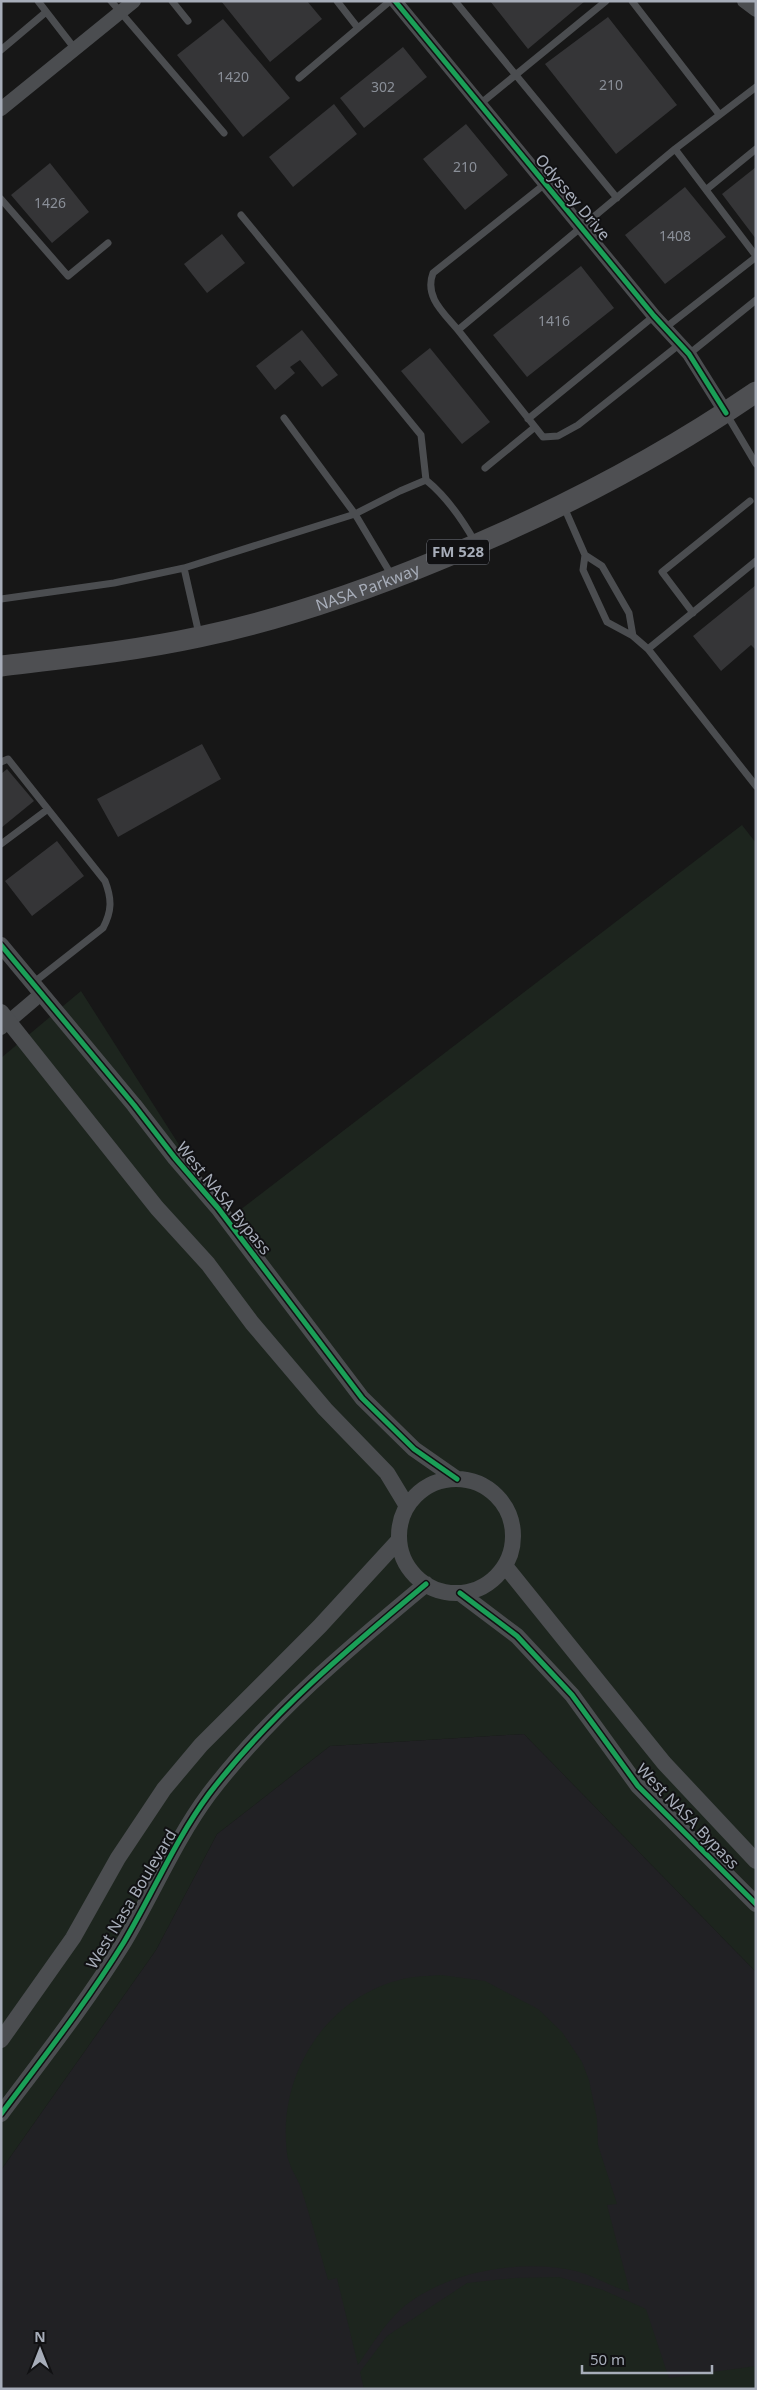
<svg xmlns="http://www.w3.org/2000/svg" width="757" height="2390" font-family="'Noto Sans',sans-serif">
<rect width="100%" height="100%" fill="#171717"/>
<!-- built -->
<path fill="#212124" d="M524,1734L756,1972V2389H1V2170L156,1950L217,1834L330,1746Z"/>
<!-- green -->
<path fill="#1d251e" d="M742,825L756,843V1972L524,1734L330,1746L217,1834L156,1950L1,2170V1058L81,991L227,1220Z
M441,1975L485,1981L538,2009L562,2032L582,2062L589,2080L597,2119L598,2145L617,2204L607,2205L630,2292C611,2287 595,2276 576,2271C522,2258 442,2272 400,2310C383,2326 371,2346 358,2365L337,2278L328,2280C319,2249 311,2219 301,2188C297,2177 288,2165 287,2153C277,2075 326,1997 403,1979C416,1976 429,1976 441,1975Z
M559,2277L603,2290L646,2309L669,2378L756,2366V2389H364L360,2372L387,2336L467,2283L514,2278Z"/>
<!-- building -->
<path fill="#353537" d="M221,1H307L322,19L270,62Z
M490,1H585L528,49Z
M608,17L677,105L616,154L545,64Z
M223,19L290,98L243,137L177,55Z
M403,47L427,77L364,128L340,98Z
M334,104L357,134L293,187L269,157Z
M466,124L508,175L465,210L423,159Z
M50,163L89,212L52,243L11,195Z
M756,167V239L722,194Z
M685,187L726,237L665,284L625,235Z
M222,234L245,263L207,293L184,264Z
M581,266L614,308L527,377L493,335Z
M302,330L338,375L322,387L300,360L290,367L295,373L275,390L256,366Z
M430,348L490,422L462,444L401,371Z
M756,585V650L751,645L721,671L693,636Z
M202,744L221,779L118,837L97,799Z
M7,769L34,801L1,828V774Z
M57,841L84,876L32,916L5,881Z"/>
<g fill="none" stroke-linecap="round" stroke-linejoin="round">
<!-- service -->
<path stroke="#4b4d50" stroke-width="7" d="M38,1L75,49
M111,1L224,133
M172,1L188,21
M337,1L358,28
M455,1L617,198
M632,1L719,114
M1,50L46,12
M299,78L390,1
M480,104L606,1
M675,149L756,256
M707,189L756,149
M1,199L68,276L108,243
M241,215L421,435L426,480C447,497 462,519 475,542
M665,328L756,257
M458,330C444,313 424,297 433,273L545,184
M680,344L578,425L558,436L543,437L458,330L675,149L756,87
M689,354L756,300
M727,415L756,464
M284,418L355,514L392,576
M528,419L654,316
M485,468L535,427
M564,507L585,555L583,570L607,622L633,636L648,649
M585,555L602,566L629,613L633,636
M756,561L648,649L756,786
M184,568L355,514L400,491L426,480
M1,599L114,583L184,568L199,634
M693,613L662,572L750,501
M1,762L8,759L105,881C112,899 112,911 103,928L33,983
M1,844L48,809"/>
<!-- minor -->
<path stroke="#4b4d50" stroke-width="14" d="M395,1L654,316L689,354L726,413
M744,1L756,10
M1,109L134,1
M1,1028L41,994"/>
<!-- tertiary -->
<path stroke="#4b4d50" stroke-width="16" d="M1,945L134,1105L175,1158L218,1208L362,1398L414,1449L457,1479
M1,1012L157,1208L208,1264L252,1323L325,1409L387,1473L407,1506
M399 1536a57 57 0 1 1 114 0a57 57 0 1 1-114 0Z
M506,1567L664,1763L756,1861
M460,1593L517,1636L572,1695L638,1786L756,1904
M1,2040L73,1938L118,1858L164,1789L201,1745L320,1626L399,1540
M1,2114C43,2058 87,2002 124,1942C153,1893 175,1840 209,1794C270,1714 349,1648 426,1584"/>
<!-- primary -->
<path stroke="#4e4f52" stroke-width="21" id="s1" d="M1,666C67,658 134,651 199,637C280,620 359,593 436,561C548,516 655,461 756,392"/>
<defs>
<path id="cycleway" d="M395,1L654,316L689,354L726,413
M1,945L134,1105L175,1158L218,1208L362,1398L414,1449L457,1479
M460,1593L517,1636L572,1695L638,1786L756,1904
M1,2114C43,2058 87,2002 124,1942C153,1893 175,1840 209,1794C270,1714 349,1648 426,1584"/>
</defs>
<!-- cycleway casing -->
<use href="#cycleway" stroke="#111113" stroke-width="8"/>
<!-- cycleway -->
<use href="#cycleway" stroke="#1a9f57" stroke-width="5"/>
</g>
<g text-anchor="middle" stroke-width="4" stroke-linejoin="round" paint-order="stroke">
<!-- number labels -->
<g font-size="14" fill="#8a8f98">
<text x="233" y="82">1420</text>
<text x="611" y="90">210</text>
<text x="383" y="92">302</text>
<text x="465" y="172">210</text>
<text x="50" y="208">1426</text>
<text x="675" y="241">1408</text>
<text x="554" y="326">1416</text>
</g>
<!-- shield labels -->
<rect fill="#111113" stroke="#7a7e87" stroke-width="1" x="427" y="539.5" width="62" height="25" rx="4"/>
<g font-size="15" font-weight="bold" fill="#a7adb9">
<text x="458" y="557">FM 528</text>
</g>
<!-- street labels -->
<g font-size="16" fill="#a7adb9" stroke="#111113">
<text transform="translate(573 197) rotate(50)" y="6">Odyssey Drive</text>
<text dy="6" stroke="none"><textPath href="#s1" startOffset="376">NASA Parkway</textPath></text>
<text transform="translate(224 1198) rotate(51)" y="6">West NASA Bypass</text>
<text transform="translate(688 1816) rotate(46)" y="6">West NASA Bypass</text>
<text transform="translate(131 1899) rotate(-59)" y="6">West Nasa Boulevard</text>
</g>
</g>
<!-- border -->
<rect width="757" height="2390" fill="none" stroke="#a7adb9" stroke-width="5"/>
<!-- north arrow -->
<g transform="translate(40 2350)" stroke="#111113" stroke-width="4" paint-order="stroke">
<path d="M0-4L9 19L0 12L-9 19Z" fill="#a7adb9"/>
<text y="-8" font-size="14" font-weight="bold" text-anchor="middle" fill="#a7adb9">N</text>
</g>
<!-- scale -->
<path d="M582 2365v8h130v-8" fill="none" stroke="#a7adb9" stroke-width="2.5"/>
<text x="590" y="2365" font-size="15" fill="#a7adb9" stroke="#111113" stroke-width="4" paint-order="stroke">50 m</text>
</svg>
